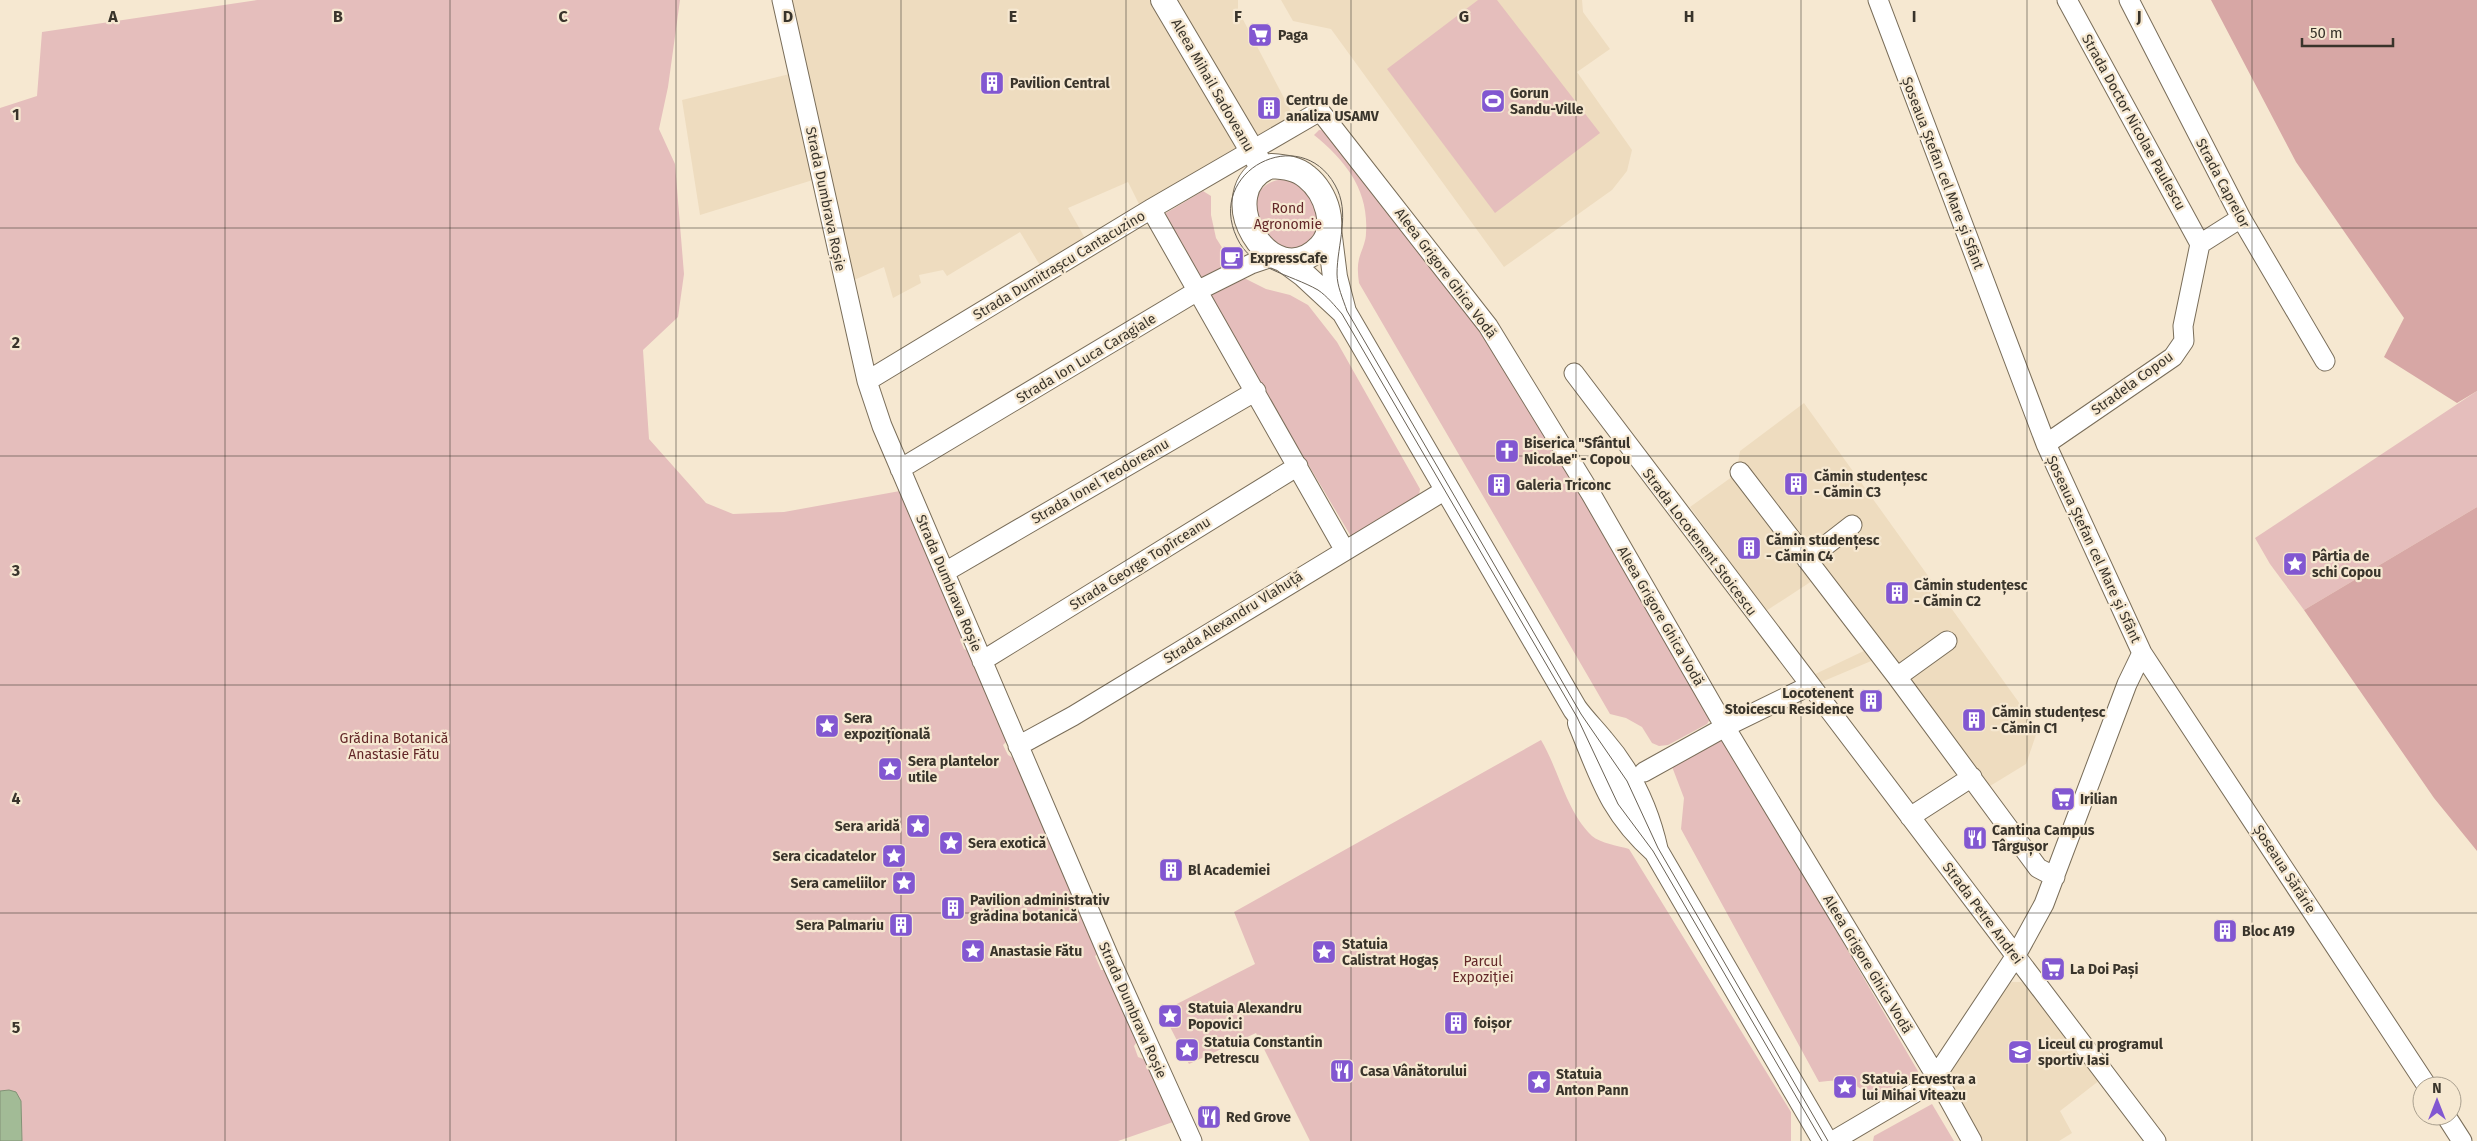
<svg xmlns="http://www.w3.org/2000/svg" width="2477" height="1141" font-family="'Fira Sans',sans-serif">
<rect width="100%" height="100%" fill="#f6e8d1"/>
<!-- built -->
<path fill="#eedcbf" d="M790,0H1238V10L1294,117L1141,208L1128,182L1068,208L1086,240L1041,267L1020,232L947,276L943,270L919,275L921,283L893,298L884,267L854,280L829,175L700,215L682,100L806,70Z
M1281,0H1582L1583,12L1610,49L1577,72L1632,150L1627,171L1612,190L1504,267L1331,29L1293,21Z
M1804,403L2038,729L2026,764L1990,786L1961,775L1876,659L1819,683L1811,676L1866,650L1815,579L1766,611L1690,507L1736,474L1740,451Z
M2012,982H2021L2031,988L2100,1080L2060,1111L2072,1133L2059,1141H1981L1947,1080L1976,1024L2006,986Z"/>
<!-- green -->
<path fill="#e5bebc" d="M257,0H680L668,87L659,129L675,164L684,274L678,317L643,350L649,439L706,503L733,514L784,512L900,491L962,636L960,640L964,649L969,651L1007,741L1003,745L1008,755L1015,759L1098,954L1095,956L1101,970H1107L1138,1040L1134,1046L1138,1057L1146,1060L1173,1122L1118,1141H22L21,1101L0,1091V108L37,96L42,32Z
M1478,0H1497L1600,133L1495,213L1387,69Z
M1319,130L1331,131L1489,335L1712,716L1707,724L1668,745L1659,746L1652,743L1642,727L1626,718L1610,714L1359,283C1358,275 1357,267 1359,259C1361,251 1366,242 1366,233C1369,190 1346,161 1314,135Z
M1283,179C1290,181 1298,183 1303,189C1318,203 1324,234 1304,246C1274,265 1226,187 1283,179Z
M1203,191L1211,196V215L1216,238L1240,276L1266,289L1290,295L1308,305L1337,342L1420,489L1419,495L1352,538L1162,219L1166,213Z
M2477,391V507L2304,610L2270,564L2255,538Z
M1724,738L1919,1073L1873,1102C1856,1080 1845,1079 1819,1082L1681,829L1684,798L1671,764Z
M1541,740C1559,770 1566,811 1592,836C1600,843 1619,846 1629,849L1791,1112V1141H1310L1256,1033L1189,1064L1166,1019L1169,1008L1255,964L1234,912Z
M1932,1104L1954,1141H1873L1874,1136Z"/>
<!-- forest -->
<path fill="#d7a7a5" d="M2211,0H2477V391L2457,403L2384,357L2404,318L2296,162Z
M2477,507V851L2434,798L2304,610Z"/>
<!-- water -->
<path fill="#a2bb96" stroke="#829276" d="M9,1090L16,1092L21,1101L22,1141H0V1091Z"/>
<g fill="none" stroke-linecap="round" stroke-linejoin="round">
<defs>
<path id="minor" d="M782,0L867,381L882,426L1109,957L1192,1141
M2067,0L2200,244
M2129,0L2241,218L2325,361
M1151,209L1344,549
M2200,244L2241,218
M1574,373L2156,1141
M867,381L1151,209L1320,111L1488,326L1591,494L1725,727L1936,1076L1972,1141
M2046,444L2173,357L2184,341L2183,326L2200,244
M900,469L1199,290L1251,264L1275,256
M1740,472L1897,677L2038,868L2055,877
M1807,560L1852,525
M945,572L1256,391
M2142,653L2427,1086
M982,661L1298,466
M1897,677L1947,641
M1018,746L1073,716L1447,489
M1644,772L1725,727L1809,686
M1910,817L1972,777
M2446,1116L2462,1141
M1833,1141L1923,1088L1936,1076L2015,957L2044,904L2127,684L2142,653L2046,444L1878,0"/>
<path id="major" d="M1163,0L1263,169
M1271,166C1284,167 1297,168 1307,177C1326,192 1339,228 1320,247C1271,298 1208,190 1271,166Z
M1329,229L1335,277L1344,312
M1284,260L1303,274L1344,312L1575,709C1583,720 1593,730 1602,741C1630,773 1647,810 1656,851L1825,1141
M1580,723C1602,776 1611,811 1656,851"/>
</defs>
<!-- minor casing -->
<use href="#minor" stroke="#796d59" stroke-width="21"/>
<!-- major casing -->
<use href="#major" stroke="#796d59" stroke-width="26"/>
<!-- minor -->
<use href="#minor" stroke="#fff" stroke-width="19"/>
<!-- major -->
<use href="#major" stroke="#fff" stroke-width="24"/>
<!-- tram -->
<path stroke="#696155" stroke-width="1" d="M1822,1141L1653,851L1618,804L1577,717L1342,314C1335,306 1327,296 1318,290C1290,274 1251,269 1237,238C1205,171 1300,122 1335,185C1351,213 1337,244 1337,274C1337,286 1343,299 1347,311L1581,714L1627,781L1658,848L1828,1141"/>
</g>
<!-- grid -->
<path fill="none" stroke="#39342b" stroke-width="1" stroke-opacity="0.55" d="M225,0V1141M450,0V1141M676,0V1141M901,0V1141M1126,0V1141M1351,0V1141M1576,0V1141M1801,0V1141M2027,0V1141M2252,0V1141M0,228H2477M0,456H2477M0,685H2477M0,913H2477"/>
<!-- icons -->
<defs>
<symbol id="supermarket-square" viewBox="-11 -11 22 22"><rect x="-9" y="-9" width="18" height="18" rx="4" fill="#8257d1" stroke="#f6e8d1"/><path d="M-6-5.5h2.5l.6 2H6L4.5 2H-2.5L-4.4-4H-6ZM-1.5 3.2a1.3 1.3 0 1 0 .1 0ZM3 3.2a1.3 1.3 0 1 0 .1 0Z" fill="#fff"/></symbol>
<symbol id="building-square" viewBox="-11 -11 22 22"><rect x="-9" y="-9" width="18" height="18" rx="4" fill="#8257d1" stroke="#f6e8d1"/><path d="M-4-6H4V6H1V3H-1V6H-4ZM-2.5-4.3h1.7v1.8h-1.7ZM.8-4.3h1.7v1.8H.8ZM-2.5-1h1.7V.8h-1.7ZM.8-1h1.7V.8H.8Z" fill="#fff"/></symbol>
<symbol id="stadium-square" viewBox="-11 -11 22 22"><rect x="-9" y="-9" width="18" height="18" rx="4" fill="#8257d1" stroke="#f6e8d1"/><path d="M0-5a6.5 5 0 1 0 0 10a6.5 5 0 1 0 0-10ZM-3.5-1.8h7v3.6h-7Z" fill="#fff"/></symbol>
<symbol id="cafe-square" viewBox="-11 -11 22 22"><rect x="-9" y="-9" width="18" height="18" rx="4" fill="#8257d1" stroke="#f6e8d1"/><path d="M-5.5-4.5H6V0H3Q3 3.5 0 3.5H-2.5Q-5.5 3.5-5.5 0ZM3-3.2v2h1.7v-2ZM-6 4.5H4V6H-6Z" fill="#fff"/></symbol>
<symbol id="church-square" viewBox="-11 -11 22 22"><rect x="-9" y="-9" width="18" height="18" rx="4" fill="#8257d1" stroke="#f6e8d1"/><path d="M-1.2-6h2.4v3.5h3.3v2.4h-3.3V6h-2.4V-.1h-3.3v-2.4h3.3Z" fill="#fff"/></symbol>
<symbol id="sight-square" viewBox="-11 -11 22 22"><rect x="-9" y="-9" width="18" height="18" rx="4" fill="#8257d1" stroke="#f6e8d1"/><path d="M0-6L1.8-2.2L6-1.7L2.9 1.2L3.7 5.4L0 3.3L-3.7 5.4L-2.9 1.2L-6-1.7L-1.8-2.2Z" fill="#fff"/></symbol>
<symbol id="restaurant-square" viewBox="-11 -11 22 22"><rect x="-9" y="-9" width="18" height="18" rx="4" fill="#8257d1" stroke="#f6e8d1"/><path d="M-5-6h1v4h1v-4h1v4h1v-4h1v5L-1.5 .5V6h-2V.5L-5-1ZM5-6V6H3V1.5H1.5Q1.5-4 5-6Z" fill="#fff"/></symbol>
<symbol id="school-square" viewBox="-11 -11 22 22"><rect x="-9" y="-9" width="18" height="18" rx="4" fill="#8257d1" stroke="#f6e8d1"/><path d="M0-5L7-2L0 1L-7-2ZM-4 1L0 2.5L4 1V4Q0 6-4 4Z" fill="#fff"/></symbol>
</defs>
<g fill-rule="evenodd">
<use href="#supermarket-square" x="1246" y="21" width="28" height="28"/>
<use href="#building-square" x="978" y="69" width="28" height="28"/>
<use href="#stadium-square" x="1479" y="87" width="28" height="28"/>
<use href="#building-square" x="1255" y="94" width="28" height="28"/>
<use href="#cafe-square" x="1218" y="244" width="28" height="28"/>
<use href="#church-square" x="1493" y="437" width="28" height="28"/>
<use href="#building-square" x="1782" y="470" width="28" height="28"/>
<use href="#building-square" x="1485" y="471" width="28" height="28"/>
<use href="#building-square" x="1735" y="534" width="28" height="28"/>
<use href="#sight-square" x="2281" y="550" width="28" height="28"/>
<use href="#building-square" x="1883" y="579" width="28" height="28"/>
<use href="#building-square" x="1857" y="687" width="28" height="28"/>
<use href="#building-square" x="1960" y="706" width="28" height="28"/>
<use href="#sight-square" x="813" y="712" width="28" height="28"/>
<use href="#sight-square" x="876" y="755" width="28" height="28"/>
<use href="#supermarket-square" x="2049" y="785" width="28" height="28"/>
<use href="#sight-square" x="904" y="812" width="28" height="28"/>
<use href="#restaurant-square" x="1961" y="824" width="28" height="28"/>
<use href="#sight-square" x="937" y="829" width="28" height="28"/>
<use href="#sight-square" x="880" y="842" width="28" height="28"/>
<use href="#building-square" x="1157" y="856" width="28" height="28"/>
<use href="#sight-square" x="890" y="869" width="28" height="28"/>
<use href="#building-square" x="939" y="894" width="28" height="28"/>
<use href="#building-square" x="887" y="911" width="28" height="28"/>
<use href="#building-square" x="2211" y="917" width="28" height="28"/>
<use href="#sight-square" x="959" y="937" width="28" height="28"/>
<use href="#sight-square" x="1310" y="938" width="28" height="28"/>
<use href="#supermarket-square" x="2039" y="955" width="28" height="28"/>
<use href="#sight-square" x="1156" y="1002" width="28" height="28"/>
<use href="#building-square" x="1442" y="1009" width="28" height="28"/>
<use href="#sight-square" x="1173" y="1036" width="28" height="28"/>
<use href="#school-square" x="2006" y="1038" width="28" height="28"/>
<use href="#restaurant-square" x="1328" y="1057" width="28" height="28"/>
<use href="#sight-square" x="1525" y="1068" width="28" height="28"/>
<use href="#sight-square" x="1831" y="1073" width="28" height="28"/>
<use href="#restaurant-square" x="1195" y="1103" width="28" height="28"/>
</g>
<g text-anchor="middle" stroke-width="4.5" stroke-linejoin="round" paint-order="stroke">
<!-- poi labels -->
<g font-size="14" font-weight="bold" fill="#39342b" stroke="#f6e8d1" text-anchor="start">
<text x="1278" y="40">Paga</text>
<text x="1010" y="88">Pavilion Central</text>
<text x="1510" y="98">Gorun<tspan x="1510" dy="16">Sandu-Ville</tspan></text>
<text x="1286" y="105">Centru de<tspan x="1286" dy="16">analiza USAMV</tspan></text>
<text x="1250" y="263">ExpressCafe</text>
<text x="1524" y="448">Biserica "Sfântul<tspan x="1524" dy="16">Nicolae" - Copou</tspan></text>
<text x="1814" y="481">Cămin studențesc<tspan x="1814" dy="16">- Cămin C3</tspan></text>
<text x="1516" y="490">Galeria Triconc</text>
<text x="1766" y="545">Cămin studențesc<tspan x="1766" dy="16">- Cămin C4</tspan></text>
<text x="2312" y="561">Pârtia de<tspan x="2312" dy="16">schi Copou</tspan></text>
<text x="1914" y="590">Cămin studențesc<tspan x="1914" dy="16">- Cămin C2</tspan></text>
<text x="1854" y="698" text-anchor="end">Locotenent<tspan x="1854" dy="16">Stoicescu Residence</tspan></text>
<text x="1992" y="717">Cămin studențesc<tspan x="1992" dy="16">- Cămin C1</tspan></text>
<text x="844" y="723">Sera<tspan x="844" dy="16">expozițîonală</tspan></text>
<text x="908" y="766">Sera plantelor<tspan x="908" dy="16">utile</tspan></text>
<text x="2080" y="804">Irilian</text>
<text x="900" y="831" text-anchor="end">Sera aridă</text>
<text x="1992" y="835">Cantina Campus<tspan x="1992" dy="16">Târgușor</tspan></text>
<text x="968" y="848">Sera exotică</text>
<text x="876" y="861" text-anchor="end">Sera cicadatelor</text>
<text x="1188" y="875">Bl Academiei</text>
<text x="886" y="888" text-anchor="end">Sera cameliilor</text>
<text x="970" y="905">Pavilion administrativ<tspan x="970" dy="16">grădina botanică</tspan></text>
<text x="884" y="930" text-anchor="end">Sera Palmariu</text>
<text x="2242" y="936">Bloc A19</text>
<text x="1342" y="949">Statuia<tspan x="1342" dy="16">Calistrat Hogaș</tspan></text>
<text x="990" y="956">Anastasie Fătu</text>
<text x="2070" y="974">La Doi Pași</text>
<text x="1188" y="1013">Statuia Alexandru<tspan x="1188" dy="16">Popovici</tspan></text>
<text x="1474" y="1028">foișor</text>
<text x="1204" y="1047">Statuia Constantin<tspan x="1204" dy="16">Petrescu</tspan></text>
<text x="2038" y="1049">Liceul cu programul<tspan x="2038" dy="16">sportiv Iasi</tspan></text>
<text x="1360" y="1076">Casa Vânătorului</text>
<text x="1556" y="1079">Statuia<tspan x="1556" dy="16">Anton Pann</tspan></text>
<text x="1862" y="1084">Statuia Ecvestra a<tspan x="1862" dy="16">lui Mihai Viteazu</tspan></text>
<text x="1226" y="1122">Red Grove</text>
</g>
<!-- street labels -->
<g font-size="14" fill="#39342b" stroke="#f6e8d1">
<text transform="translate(1213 85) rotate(60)" y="5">Aleea Mihail Sadoveanu</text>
<text transform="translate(2134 122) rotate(61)" y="5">Strada Doctor Nicolae Paulescu</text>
<text transform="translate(1943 173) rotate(69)" y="5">Șoseaua Ștefan cel Mare și Sfânt</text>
<text transform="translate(2223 183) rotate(62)" y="5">Strada Caprelor</text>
<text transform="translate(826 199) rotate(78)" y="5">Strada Dumbrava Roșie</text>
<text transform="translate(1059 265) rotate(-31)" y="5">Strada Dumitrașcu Cantacuzino</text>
<text transform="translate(1446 273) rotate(53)" y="5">Aleea Grigore Ghica Vodă</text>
<text transform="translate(1086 358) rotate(-31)" y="5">Strada Ion Luca Caragiale</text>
<text transform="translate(2132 383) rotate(-36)" y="5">Stradela Copou</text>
<text transform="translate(1100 481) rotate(-30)" y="5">Strada Ionel Teodoreanu</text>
<text transform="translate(1700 542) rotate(53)" y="5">Strada Locotenent Stoicescu</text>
<text transform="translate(2094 549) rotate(65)" y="5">Șoseaua Ștefan cel Mare și Sfânt</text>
<text transform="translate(1140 563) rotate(-32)" y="5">Strada George Topîrceanu</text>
<text transform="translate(949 583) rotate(67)" y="5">Strada Dumbrava Roșie</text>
<text transform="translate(1661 616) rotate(60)" y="5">Aleea Grigore Ghica Vodă</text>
<text transform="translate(1233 617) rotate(-32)" y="5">Strada Alexandru Vlahuță</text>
<text transform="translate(2285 869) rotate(57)" y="5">Șoseaua Sărărie</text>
<text transform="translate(1983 913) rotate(53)" y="5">Strada Petre Andrei</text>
<text transform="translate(1868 964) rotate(59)" y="5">Aleea Grigore Ghica Vodă</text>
<text transform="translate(1133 1010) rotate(66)" y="5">Strada Dumbrava Roșie</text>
</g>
<!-- park labels -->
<g font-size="14" fill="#632728" stroke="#f6e8d1">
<text x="1288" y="213">Rond<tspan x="1288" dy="16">Agronomie</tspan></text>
<text x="394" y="743">Grădina Botanică<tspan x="394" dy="16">Anastasie Fătu</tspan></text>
<text x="1483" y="966">Parcul<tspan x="1483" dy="16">Expoziției</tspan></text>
</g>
</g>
<g font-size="16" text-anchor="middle" font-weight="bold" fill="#39342b" stroke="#f6e8d1" stroke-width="4.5" stroke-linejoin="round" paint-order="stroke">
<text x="113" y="22">A</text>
<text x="338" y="22">B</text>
<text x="563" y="22">C</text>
<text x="788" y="22">D</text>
<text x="1013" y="22">E</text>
<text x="1238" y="22">F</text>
<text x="1464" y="22">G</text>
<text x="1689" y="22">H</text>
<text x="1914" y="22">I</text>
<text x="2139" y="22">J</text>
<text x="16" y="120">1</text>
<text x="16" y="348">2</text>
<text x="16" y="576">3</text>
<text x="16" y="804">4</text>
<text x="16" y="1033">5</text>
</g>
<!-- north arrow -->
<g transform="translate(2437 1101)"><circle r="24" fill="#f6e8d1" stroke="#aaa08f"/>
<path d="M0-4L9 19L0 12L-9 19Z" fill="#8257d1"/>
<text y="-8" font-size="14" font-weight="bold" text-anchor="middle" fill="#39342b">N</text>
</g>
<!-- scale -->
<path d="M2302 38v8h91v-8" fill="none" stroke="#39342b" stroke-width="2.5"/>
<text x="2310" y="38" font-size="15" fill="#39342b" stroke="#f6e8d1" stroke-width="4" paint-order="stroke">50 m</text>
</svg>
